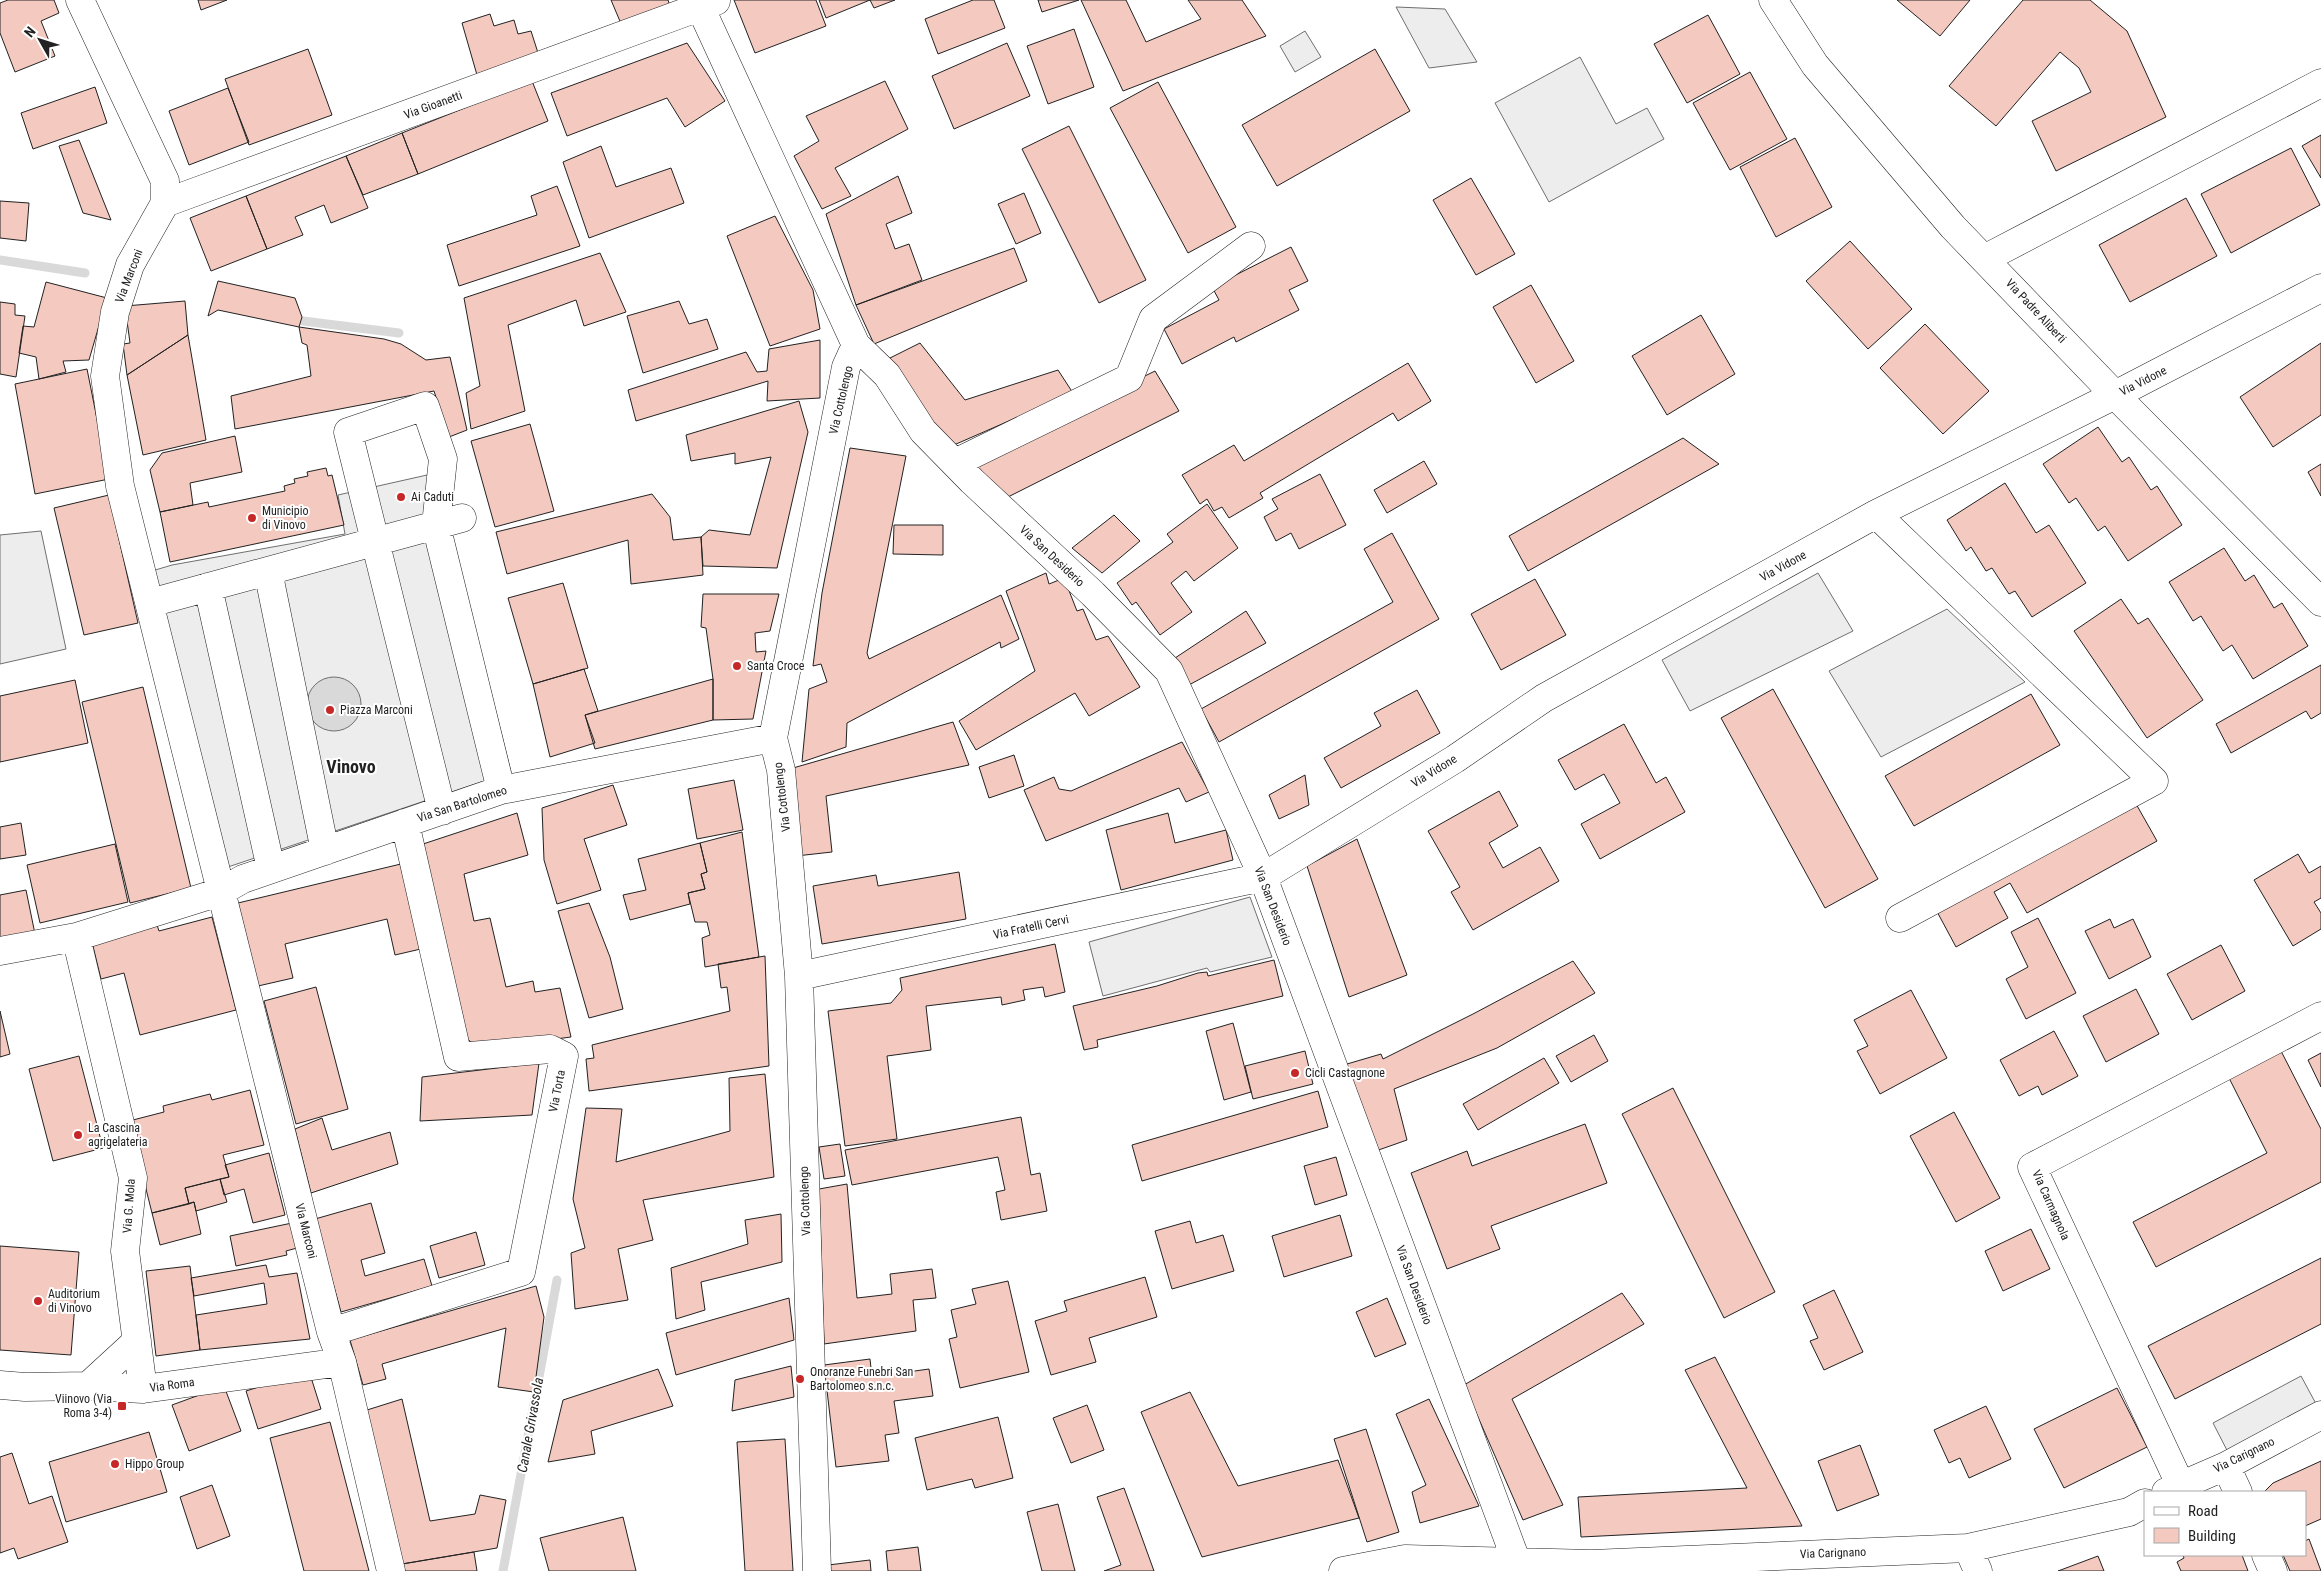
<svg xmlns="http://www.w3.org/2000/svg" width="2321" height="1571" font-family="'Roboto Condensed',sans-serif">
<rect width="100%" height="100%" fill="#fff"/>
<!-- parking -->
<path fill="#ededed" stroke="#6f6f6f" d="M1396,7L1445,9L1477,62L1429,68Z
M1305,31L1321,57L1295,72L1280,46Z
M1580,57L1616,124L1647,108L1664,139L1549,202L1495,103Z
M436,473L511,772L216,871L132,577L172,565L345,534L338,495Z
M41,531L66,649L0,664V535Z
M1818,573L1853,631L1690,711L1662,660Z
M1947,609L2025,682L1881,757L1829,671Z
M1250,897L1272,957L1210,972L1207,968L1103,996L1089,942Z
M2301,1376L2321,1413L2233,1462L2213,1423Z"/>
<!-- water -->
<path fill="#d9d9d9" stroke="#6f6f6f" d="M307 704a27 27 0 1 1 54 0a27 27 0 1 1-54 0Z"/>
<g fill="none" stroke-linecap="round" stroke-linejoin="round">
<!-- stream -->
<path stroke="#d9d9d9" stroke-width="9" d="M0,260L85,273
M303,321L399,333
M503,1571L557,1280"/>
</g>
<!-- building -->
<path fill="#f3c9c0" stroke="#222" d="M8,0H54L59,13L41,21L55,56L15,72L0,33V3Z
M198,0H227L201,10Z
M611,0H668L670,6L622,26Z
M734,0H816L826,26L755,53Z
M819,0H895L874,8L870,0L826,18Z
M973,0H994L1005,28L938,54L925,19Z
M1038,0H1079L1042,12Z
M1081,0H1126L1146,42L1201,19L1188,0H1242L1266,36L1123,91Z
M1897,0H1970L1940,36Z
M2023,0H2090L2127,31L2166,117L2056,171L2032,121L2091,92L2079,68L2060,52L1996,126L1949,86Z
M490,14L494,26L514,20L518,34L531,31L539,56L477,75L462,23Z
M1708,15L1740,74L1687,103L1654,44Z
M1074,29L1094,87L1048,104L1027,46Z
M687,43L725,101L685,127L667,98L567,136L551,93Z
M1007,43L1030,96L954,129L932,76Z
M308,49L332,115L249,145L225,79Z
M1375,49L1410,111L1277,186L1242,125Z
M1750,72L1787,139L1730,170L1693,103Z
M532,81L548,121L418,174L402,133Z
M885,81L908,129L835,168L851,196L822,209L794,156L819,141L806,116Z
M1158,82L1236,227L1188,253L1110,108Z
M95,87L107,123L33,149L21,113Z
M228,88L249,142L189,165L169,111Z
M1069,126L1146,280L1099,303L1022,149Z
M402,133L418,174L363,195L346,156Z
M2321,135V178L2302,146Z
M1795,138L1832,207L1776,237L1740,167Z
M79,140L111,220L83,213L59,146Z
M601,146L616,187L671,168L684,203L589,238L563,162Z
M2291,148L2320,205L2231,253L2201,194Z
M346,156L368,208L331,223L324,205L295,217L303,235L267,249L246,196Z
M898,176L912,213L886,224L895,249L909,244L922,280L856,305L826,214Z
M1471,178L1515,254L1476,275L1433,200Z
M557,186L580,246L459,286L447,245L537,215L531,196Z
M1024,193L1041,233L1016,244L998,204Z
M246,196L267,249L211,271L190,218Z
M2186,198L2217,256L2130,302L2099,245Z
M0,201L29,203L26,241L0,238Z
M775,216L813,290L820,329L770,346L727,236Z
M1850,241L1912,309L1868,349L1806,281Z
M1291,247L1308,281L1289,290L1299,310L1236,342L1234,337L1182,364L1164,329L1219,300L1212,287Z
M1014,248L1027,281L874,344L856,305Z
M600,253L626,312L584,326L576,300L508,325L525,411L471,429L466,393L480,386L464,298Z
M218,281L295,298L302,317L299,327L218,310L208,316Z
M46,282L107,298L89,360L63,361L66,372L39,379L36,357L19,353L23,326L34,327Z
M1531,285L1574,361L1536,383L1493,307Z
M185,301L188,335L127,375L123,344L130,343L125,306Z
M679,301L689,324L707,319L718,349L643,373L627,316Z
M0,302L15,304V315L25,316L16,377L0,374Z
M1701,315L1735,374L1667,415L1632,356Z
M1925,324L1989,391L1943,434L1880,368Z
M299,327L384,339L401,344L426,360L450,357L467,430L449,437L434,391L235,429L231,396L311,376L307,345L302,343Z
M188,335L206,440L143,455L127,375Z
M820,340V398L767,401L768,381L636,421L628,390L746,352L757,372L767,371L769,349Z
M920,343L965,400L1058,370L1073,393L947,448L888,359Z
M2321,343V415L2273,447L2240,397Z
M1408,363L1431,401L1398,421L1393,413L1260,493L1263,498L1229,518L1222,507L1214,511L1207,499L1200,504L1182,475L1234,445L1244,461Z
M87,369L109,479L35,494L15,384Z
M1155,371L1179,411L1004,499L971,462Z
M799,401L808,432L777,568L703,566L701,537L709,530L750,535L771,457L735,464V453L691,461L686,435Z
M530,424L554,511L495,527L471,441Z
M2098,427L2122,462L2129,457L2151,490L2157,486L2182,525L2128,561L2105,526L2098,531L2076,498L2069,503L2043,464Z
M235,436L242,472L190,483L193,505L160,512L150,470L162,453Z
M1683,438L1719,464L1528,571L1509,536Z
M850,448L906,456L867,653L869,659L1001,595L1019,639L1001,648L1000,642L847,723L846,747L802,762L809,689L827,682L821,664L813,666L822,593Z
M1424,461L1437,484L1387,513L1374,490Z
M2321,464V496L2308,472Z
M326,468L328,476L332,475L344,525L170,562L160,512L208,502L209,507L285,491L284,486L295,483L294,479L308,476L307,472Z
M1320,474L1346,525L1299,549L1291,533L1276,541L1264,517L1278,509L1272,499Z
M2005,483L2036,533L2049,525L2086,583L2032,617L2015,591L2009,594L1992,568L1986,571L1971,547L1966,551L1947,520Z
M652,494L670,517L673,540L701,537L703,575L631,584L628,540L507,574L496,532Z
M109,495L138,623L84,635L54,508Z
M1207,504L1238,548L1194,581L1186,571L1171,583L1192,612L1160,635L1136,602L1132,605L1117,583L1173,542L1167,534Z
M1114,515L1140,541L1102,573L1072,548Z
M894,525H943V555L893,554Z
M1392,533L1439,619L1219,742L1201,709L1393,602L1364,549Z
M2224,548L2245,581L2254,575L2274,608L2282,603L2308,646L2253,679L2232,645L2223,651L2201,616L2193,621L2169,582Z
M1046,573L1049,584L1064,578L1077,611L1083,609L1096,640L1108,636L1140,687L1089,716L1075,693L976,750L959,721L1035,671L1006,591Z
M1535,579L1566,635L1501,670L1471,614Z
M563,583L588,668L533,684L508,598Z
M703,594H779L770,631L755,633L756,652L766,651L753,719L713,720V679L706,628L701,627Z
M2121,599L2138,624L2148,618L2203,700L2147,738L2074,631Z
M1246,611L1266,643L1189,685L1172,660Z
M2321,665V713L2311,719L2306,711L2231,753L2216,724Z
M584,669L598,711L585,715L595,743L550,757L533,684Z
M713,679V720L595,749L585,715Z
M75,680L88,743L0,762V696Z
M143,687L191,888L130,903L82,702Z
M1773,689L1878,879L1825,908L1721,718Z
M1417,690L1440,733L1341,788L1324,758L1381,726L1374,713Z
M2031,694L2060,745L1914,826L1885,776Z
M953,722L969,765L826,796L832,852L796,856L786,770Z
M1624,724L1656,783L1666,777L1685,812L1600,859L1581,824L1620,803L1604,774L1575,790L1558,760Z
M1182,742L1209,792L1186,802L1179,788L1046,841L1024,790L1054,777L1059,789L1071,791Z
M1014,755L1024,786L989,798L979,767Z
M1305,775L1309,805L1279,819L1269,795Z
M734,780L743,830L697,839L688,789Z
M613,785L627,825L584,839L601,890L557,904L544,860L542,808Z
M1499,791L1518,826L1489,843L1503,868L1540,847L1559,881L1473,930L1451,892L1460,887L1428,831Z
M2131,795L2157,841L2027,913L2010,883L1994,892L2008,918L1956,947L1934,906Z
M517,813L528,855L464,874L474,921L490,918L506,987L533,981L535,992L560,988L571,1037L480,1049L466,1038L420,845Z
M1168,813L1175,843L1226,830L1233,860L1121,890L1106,830Z
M21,823L26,855L0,859V827Z
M742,832L759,957L705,967L702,938L710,935L707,922H695L688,893L705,889L701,874L707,872L700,843Z
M1357,839L1407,975L1349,997L1307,866Z
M700,843L707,872L701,874L705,889L688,893L690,904L630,920L623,895L646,890L638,859Z
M115,844L128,902L40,923L27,865Z
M2298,854L2309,873L2321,866V898L2314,902L2321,913V929L2293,946L2254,880Z
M405,863L425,948L395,955L387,919L285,944L293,978L258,986L238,903Z
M959,872L966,919L822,944L813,886L876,875L878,886Z
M26,890L35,934L0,940V895Z
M589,903L610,957L623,1009L589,1018L558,911Z
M212,917L236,1010L140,1035L124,973L101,979L92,942L157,925L159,931Z
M2038,918L2076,993L2026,1019L2006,979L2028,967L2011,932Z
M2110,919L2114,928L2133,919L2151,957L2109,979L2085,931Z
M1055,944L1065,992L1045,997L1043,987L1023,990L1025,1000L1002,1005L1001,997L926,1006L931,1050L887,1056L897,1139L845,1146L828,1011L891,1003L902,990L900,978Z
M2221,945L2245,991L2192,1020L2167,974Z
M765,956L769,1066L589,1091L586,1059L594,1058L592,1045L730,1011L727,987L721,988L718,964Z
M1274,960L1283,996L1097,1040L1098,1047L1084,1050L1073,1006L1157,986L1198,973L1207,972L1208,976Z
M1573,961L1595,993L1497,1048L1394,1089L1407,1140L1370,1153L1347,1064L1381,1054L1383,1059L1473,1014Z
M316,987L348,1109L296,1124L264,1001Z
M2136,989L2159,1034L2106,1062L2083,1016Z
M1911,990L1947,1058L1880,1094L1857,1051L1868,1046L1854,1020Z
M0,1011L10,1054L0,1057Z
M1233,1023L1251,1092L1224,1100L1206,1031Z
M2054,1031L2078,1076L2042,1095L2038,1086L2019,1096L2000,1060Z
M1594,1035L1608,1061L1571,1082L1556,1056Z
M1305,1051L1313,1084L1253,1099L1245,1066Z
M2281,1051L2321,1129V1182L2156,1267L2133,1222L2267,1153L2229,1078Z
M2321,1053V1087L2308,1060Z
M79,1056L103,1148L53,1161L29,1069Z
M1544,1058L1559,1083L1478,1130L1463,1104Z
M539,1063L532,1115L420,1121L422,1077Z
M765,1074L774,1177L643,1200L653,1240L618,1249L628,1300L575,1309L571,1253L585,1248L573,1199L586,1108L622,1109L616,1162L730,1131L729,1078Z
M1673,1088L1775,1292L1724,1318L1622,1114Z
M250,1090L264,1145L223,1155L229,1177L185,1188L189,1204L152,1213L129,1121L164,1112L163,1106L210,1094L212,1100Z
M1318,1091L1328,1127L1142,1181L1132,1145Z
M1954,1112L2000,1198L1956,1222L1910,1136Z
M1021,1117L1031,1175L1040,1173L1047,1211L1001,1220L996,1192L1005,1190L998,1157L852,1185L845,1150Z
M322,1118L332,1150L390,1132L398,1164L311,1193L295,1129Z
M1585,1124L1607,1183L1491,1226L1500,1249L1447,1269L1411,1173L1467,1151L1472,1166Z
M840,1144L845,1176L824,1179L819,1147Z
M269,1153L285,1215L253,1223L244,1189L224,1195L220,1179L229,1177L225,1165Z
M1336,1157L1347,1195L1315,1205L1304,1166Z
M220,1179L227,1202L196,1211L194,1202L189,1204L185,1188Z
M847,1184L857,1298L892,1294L890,1274L932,1269L936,1298L913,1300L916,1331L824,1344L819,1189Z
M194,1202L201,1234L160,1245L152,1213Z
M371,1203L385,1253L361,1260L365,1276L424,1259L432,1286L341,1312L315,1219Z
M781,1214L782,1262L701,1282L705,1310L676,1319L671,1268L748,1244L745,1220Z
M1340,1215L1352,1256L1284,1277L1272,1236Z
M1190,1221L1196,1243L1223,1235L1234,1271L1172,1289L1155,1231Z
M292,1223L297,1248L286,1251L287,1255L236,1266L230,1236Z
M2031,1229L2050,1269L2003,1291L1985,1251Z
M476,1232L485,1265L439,1278L430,1246Z
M0,1246L79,1252L71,1355L0,1350Z
M2321,1258V1324L2175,1399L2148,1346Z
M266,1265L269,1277L297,1273L310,1339L200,1350L196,1315L267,1304L264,1283L194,1296L191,1278Z
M190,1266L200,1350L156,1356L146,1271Z
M1145,1277L1157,1317L1089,1338L1096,1362L1051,1375L1035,1321L1067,1311L1064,1301Z
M1008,1281L1029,1372L960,1388L949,1339L957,1337L951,1310L976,1304L972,1289Z
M536,1286L544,1317L534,1392L498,1387L506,1328L382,1364L386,1379L363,1385L350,1340Z
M1834,1290L1863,1352L1824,1370L1810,1341L1818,1338L1803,1305Z
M1622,1293L1644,1324L1512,1399L1563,1505L1523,1520L1464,1385Z
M789,1298L794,1340L676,1375L666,1333Z
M1387,1298L1406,1344L1375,1357L1356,1312Z
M1715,1357L1802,1526L1581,1537L1578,1497L1747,1488L1685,1370Z
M870,1359L872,1377L929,1369L933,1396L894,1401L899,1433L885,1435L889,1461L836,1467L824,1365Z
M791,1366L794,1397L732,1411L735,1380Z
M658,1369L673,1406L591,1431L595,1454L548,1462L563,1400Z
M309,1371L321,1409L258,1429L246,1391Z
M224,1386L241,1431L189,1451L172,1405Z
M2117,1388L2147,1447L2064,1488L2034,1429Z
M1190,1392L1238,1486L1338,1460L1359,1518L1202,1557L1141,1412Z
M402,1399L430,1521L475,1514L480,1495L506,1500L497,1548L402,1564L367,1410Z
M1429,1399L1479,1506L1420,1523L1412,1492L1426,1485L1396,1414Z
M1087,1405L1104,1450L1071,1463L1053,1418Z
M1986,1406L2011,1459L1969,1478L1960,1458L1949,1463L1934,1430Z
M998,1417L1013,1478L975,1488L972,1479L927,1490L915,1438Z
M330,1422L369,1571H304L270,1438Z
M1366,1429L1399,1532L1367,1542L1334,1439Z
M149,1432L167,1492L66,1522L49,1462Z
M785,1439L793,1571H745L737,1442Z
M1860,1445L1879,1495L1837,1511L1818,1461Z
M12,1453L29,1504L52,1496L68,1542L18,1559L14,1548L0,1553V1457Z
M2321,1461V1519L2305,1526V1492H2264L2273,1483Z
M212,1485L230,1536L197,1549L180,1497Z
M1124,1488L1154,1571H1104L1121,1565L1097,1497Z
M1058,1504L1075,1571H1042L1027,1512Z
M623,1517L636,1571H549L540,1538Z
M2309,1539L2321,1571H2290L2283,1555H2305V1541Z
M918,1547L921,1571H888L886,1551Z
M474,1552L477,1571H403L402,1564Z
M2183,1555H2242L2248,1571H2181L2177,1562L2184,1558Z
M2098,1556L2104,1571H2058Z
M870,1560L871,1571H829L828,1565Z"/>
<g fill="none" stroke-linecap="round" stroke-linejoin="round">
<defs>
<path id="street" d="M80,0L165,181V203L130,265L115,312L105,376L120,486L331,1332L342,1362L391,1571
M697,0L856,345L887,375L923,431L972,481L1093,594L1169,671L1263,877L1520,1571
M165,203L716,1
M1986,258L2321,83
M955,463L1129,378L1153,319L1251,246
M1876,514L2154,781L1900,918
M268,571L325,851
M208,587L271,869
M150,603L462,518
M442,811L348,432L425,406L443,459L436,525L501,790
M76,937L133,1178L125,1251L143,1389
M0,951L76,937L220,892L243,879L501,790L773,738
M799,976L1263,877L1455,759L1544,698L1876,514L2115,395L2321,288
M331,1332L521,1272L564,1056L550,1049L458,1057L405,823
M0,1385L25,1387L88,1386L143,1389L342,1362
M88,1386L137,1341
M2226,1466L2238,1492
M2180,1484L2032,1167L2321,1016
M2166,1492L2226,1466L2321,1415
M1968,1548L1978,1571
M2266,1555L2273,1571
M817,1571L799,976L781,770L773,738L846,367L856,345
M1343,1571L1405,1559L1592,1564L1968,1548L2129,1512L2145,1503"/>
<path id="secondary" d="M1773,0L1815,65L1953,227L2115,395L2321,602"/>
</defs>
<!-- street casing -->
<use href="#street" stroke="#222" stroke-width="29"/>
<!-- secondary casing -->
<use href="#secondary" stroke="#222" stroke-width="29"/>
<!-- street -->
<use href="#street" stroke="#fff" stroke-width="28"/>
<!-- secondary -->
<use href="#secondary" stroke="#fff" stroke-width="28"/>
</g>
<!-- markers -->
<g fill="#c62828" stroke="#fff" stroke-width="2">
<circle cx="401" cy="497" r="5"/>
<circle cx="252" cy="518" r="5"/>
<circle cx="737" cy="666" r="5"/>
<circle cx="330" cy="710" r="5"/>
<circle cx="1295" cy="1073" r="5"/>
<circle cx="78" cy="1135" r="5"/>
<circle cx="38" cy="1301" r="5"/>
<circle cx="800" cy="1379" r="5"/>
<rect x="117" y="1401" width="10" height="10" rx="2.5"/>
<circle cx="115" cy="1464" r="5"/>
</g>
<g text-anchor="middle" stroke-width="4" stroke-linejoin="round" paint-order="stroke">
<!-- street labels -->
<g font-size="12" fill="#222" stroke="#fff">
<text transform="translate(433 105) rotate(-20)" y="4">Via Gioanetti</text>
<text transform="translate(129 276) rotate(-69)" y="4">Via Marconi</text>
<text transform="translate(2036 311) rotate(47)" y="4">Via Padre Aliberti</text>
<text transform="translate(2143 381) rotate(-27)" y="4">Via Vidone</text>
<text transform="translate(841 400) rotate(-77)" y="4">Via Cottolengo</text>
<text transform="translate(1052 556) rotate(43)" y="4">Via San Desiderio</text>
<text transform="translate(1783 566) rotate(-29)" y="4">Via Vidone</text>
<text transform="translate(1434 771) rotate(-32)" y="4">Via Vidone</text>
<text transform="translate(782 797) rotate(-97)" y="4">Via Cottolengo</text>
<text transform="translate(462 804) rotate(-18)" y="4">Via San Bartolomeo</text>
<text transform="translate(1273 906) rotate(69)" y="4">Via San Desiderio</text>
<text transform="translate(1031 927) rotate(-12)" y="4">Via Fratelli Cervi</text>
<text transform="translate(557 1091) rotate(-79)" y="4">Via Torta</text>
<text transform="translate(805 1201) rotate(-92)" y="4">Via Cottolengo</text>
<text transform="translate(2051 1205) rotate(66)" y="4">Via Carmagnola</text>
<text transform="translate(129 1206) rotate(-86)" y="4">Via G. Mola</text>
<text transform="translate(306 1231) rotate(76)" y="4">Via Marconi</text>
<text transform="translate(1414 1285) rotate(70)" y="4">Via San Desiderio</text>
<text transform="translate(172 1385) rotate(-8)" y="4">Via Roma</text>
<text transform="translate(2244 1455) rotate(-26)" y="4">Via Carignano</text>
<text transform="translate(1833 1553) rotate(-2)" y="4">Via Carignano</text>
</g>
<!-- poi labels -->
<g font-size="12" fill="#222" stroke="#fff" text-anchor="start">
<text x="411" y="501">Ai Caduti</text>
<text x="262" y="515">Municipio<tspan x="262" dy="14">di Vinovo</tspan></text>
<text x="747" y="670">Santa Croce</text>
<text x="340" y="714">Piazza Marconi</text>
<text x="1305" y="1077">Cicli Castagnone</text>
<text x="88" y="1132">La Cascina<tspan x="88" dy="14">agrigelateria</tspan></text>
<text x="48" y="1298">Auditorium<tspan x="48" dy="14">di Vinovo</tspan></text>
<text x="810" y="1376">Onoranze Funebri San<tspan x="810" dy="14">Bartolomeo s.n.c.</tspan></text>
<text x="112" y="1403" text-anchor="end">Viinovo (Via<tspan x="112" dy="14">Roma 3-4)</tspan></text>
<text x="125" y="1468">Hippo Group</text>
</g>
<!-- water labels -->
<g font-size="14" font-style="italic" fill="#222" stroke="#fff">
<text transform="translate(530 1425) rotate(-80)" y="5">Canale Grivassola</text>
</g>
<!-- district labels -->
<g font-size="18" font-weight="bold" fill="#222" stroke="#fff">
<text x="351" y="773">Vinovo</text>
</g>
</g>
<!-- legend -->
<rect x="2144" y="1491" width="162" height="65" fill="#ffffff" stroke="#a7a7a7"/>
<rect x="2154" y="1507" width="25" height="8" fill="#ffffff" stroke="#a7a7a7"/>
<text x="2188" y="1516" font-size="15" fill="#222222">Road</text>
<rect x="2154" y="1528" width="25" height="15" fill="#f3c9c0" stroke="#a7a7a7"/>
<text x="2188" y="1541" font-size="15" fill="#222222">Building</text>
<!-- north arrow -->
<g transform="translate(40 40) rotate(309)" stroke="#ffffff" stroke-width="4" paint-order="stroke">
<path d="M0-4L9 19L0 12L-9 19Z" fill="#222222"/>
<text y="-8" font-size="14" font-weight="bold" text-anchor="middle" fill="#222222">N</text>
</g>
</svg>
